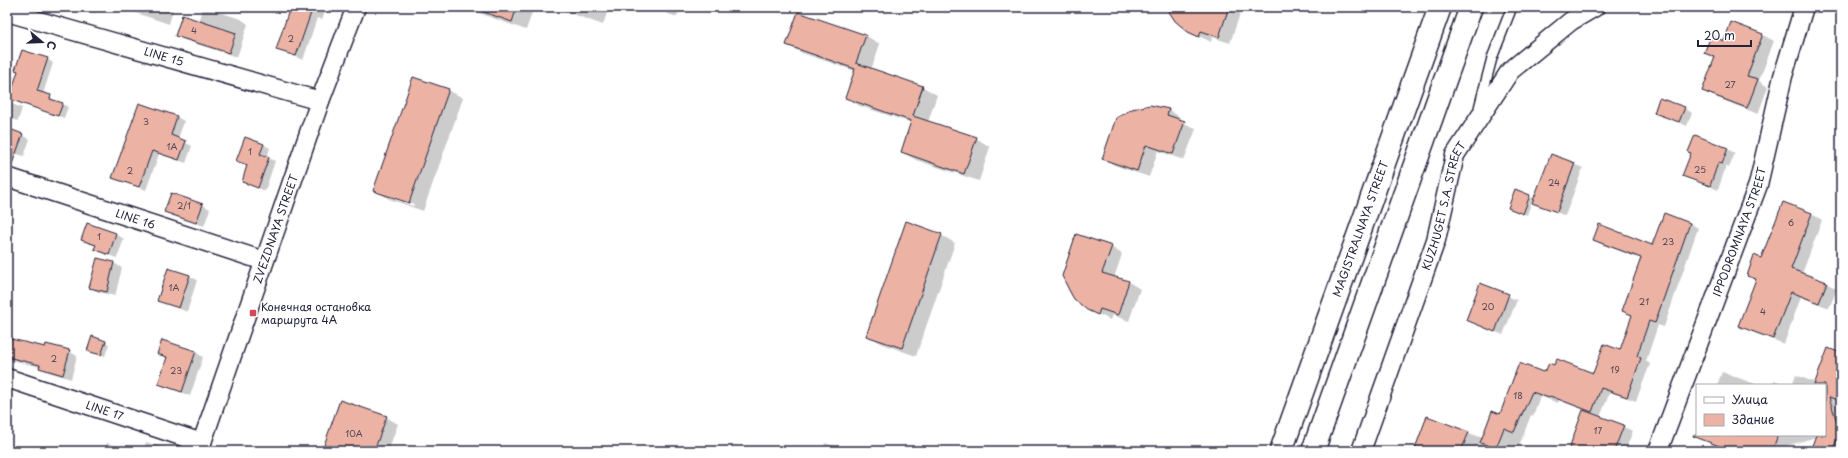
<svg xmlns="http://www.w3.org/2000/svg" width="1848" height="458" font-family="'Playpen Sans',sans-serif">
<rect width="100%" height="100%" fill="#fff"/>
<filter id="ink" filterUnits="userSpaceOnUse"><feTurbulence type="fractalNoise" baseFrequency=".025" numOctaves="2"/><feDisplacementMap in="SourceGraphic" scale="8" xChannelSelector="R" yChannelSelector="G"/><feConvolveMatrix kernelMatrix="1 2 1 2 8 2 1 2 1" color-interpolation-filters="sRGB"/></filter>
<g filter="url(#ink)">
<!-- shadow -->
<path fill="#0003" fill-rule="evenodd" d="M76,7H98L95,13Z
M129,7H174L169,24L136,13L128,9Z
M203,7L241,19L248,24L237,57L184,40L177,36L198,22Z
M284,7H327L322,20L317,18L303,60L277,49L290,9Z
M462,7H534L526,30Z
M553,7H609L603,25Z
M648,7H680L677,17Z
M1168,7H1235L1241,11L1230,43L1212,37L1211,42L1189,31Z
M798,13L866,36L880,44L871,70L923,87L937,95L928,122L976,138L990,147L979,181L916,160L902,152L912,123L860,106L846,98L855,71L802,53L787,45Z
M1732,23L1763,35L1774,41L1759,81L1768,87L1758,114L1715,97L1703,91L1715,59L1705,53L1724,42Z
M47,59L53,63L43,94L68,107L64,118L16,101Z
M448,90L463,98L423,211L389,199L375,190ZM388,195L414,204L413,206L388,197Z
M7,102L22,108L18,121L7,118Z
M139,104L177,117L184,121L178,139L192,146L186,163L159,154L146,190L114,178Z
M1158,107L1169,110L1180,117L1179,120L1196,129L1184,160L1158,151L1149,177L1114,165L1103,158Z
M1684,108L1692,113L1687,126L1655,112Z
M7,129L30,139L24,156L7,151Z
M263,144L270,148L267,157L275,161L265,191L243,182L248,166L238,161Z
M1727,149L1735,153L1729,168L1726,166L1718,190L1683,175Z
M1551,155L1583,168L1565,216L1534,202Z
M1529,196L1533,198L1527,215L1512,210Z
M203,205L210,209L204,226L173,216L165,211Z
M1812,214L1822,220L1802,274L1826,283L1837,289L1829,308L1801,297L1784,344L1750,331L1739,325L1756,280L1748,275L1762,259Z
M1690,223L1698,228L1664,327L1658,325L1646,361L1650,364L1636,401L1610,392L1600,417L1633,431L1625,451H1569L1584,410L1559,400L1558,403L1540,396L1533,416L1531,415L1517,451H1415L1427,418L1483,438L1501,415L1544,373L1594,374L1621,351L1633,316L1623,311L1642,259L1603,245L1594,240L1653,246Z
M87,225L116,234L124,239L117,258L103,253L95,249L96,246L82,240Z
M941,235L955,243L916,356L882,344L868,335Z
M1111,247L1122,254L1114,278L1129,282L1140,289L1129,321L1112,315L1110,320L1088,309Z
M98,259L114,263L122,268L115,296L98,292L91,288Z
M190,276L197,280L187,312L159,300Z
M1480,285L1517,300L1503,335L1467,320Z
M7,339L46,348L69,351L77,356L71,379L48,372L40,367L7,359Z
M105,342L109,344L105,356L92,352Z
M1841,346V402L1835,400L1841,417V451H1811L1816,437L1783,447L1781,451H1712L1714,445L1709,442L1711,435H1825V385H1792L1796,375L1816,383L1838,353Z
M195,352L203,357L190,396L159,383L168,359L159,354Z
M1722,372L1758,385H1717Z
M1774,380L1787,385H1773Z
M386,417L398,424L388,451H323Z
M146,442L165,448L170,451H143Z
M107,443L130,450V451H105Z
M825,443L848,451H822Z
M1551,447L1562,451H1550Z"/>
<!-- building -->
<path fill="#ecb3a5" stroke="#22223b" d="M290,7H313L296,56L276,50Z
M475,7H517L512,22L475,9Z
M1166,7H1229L1219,37L1201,31L1199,37L1188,32L1175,21Z
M798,12L866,35L856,63L923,86L913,116L977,137L964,174L901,152L911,121L845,98L855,69L786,45Z
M182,15L236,33L229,53L175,36Z
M1731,22L1763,34L1747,76L1758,79L1747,108L1702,91L1715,57L1704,53L1711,36L1724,41Z
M22,50L48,58L37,91L51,95L50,99L63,103L58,116L9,99L18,71L15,70Z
M413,77L449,89L409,203L373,191Z
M1659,98L1685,107L1679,122L1654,113Z
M139,103L177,116L171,135L186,141L179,160L152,151L139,187L112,178Z
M1150,105L1169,109L1167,115L1185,121L1173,154L1146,145L1137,171L1102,159L1116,118L1132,109Z
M7,128L23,134L11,167H7Z
M1695,135L1728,148L1722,164L1718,163L1710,186L1682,176L1691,153L1688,152Z
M245,137L264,144L260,154L269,157L258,188L242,182L247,165L236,161Z
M1551,154L1575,163L1557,212L1532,203Z
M1515,189L1530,195L1523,214L1508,208Z
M171,193L203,204L196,223L164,212Z
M1783,202L1812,213L1791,269L1827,282L1819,303L1791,292L1773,339L1738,326L1756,279L1747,276L1754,255L1761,258Z
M1664,213L1690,223L1655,323L1649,321L1637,356L1641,358L1627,397L1601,388L1592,412L1550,396L1549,398L1532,392L1514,432L1504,428L1496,448L1480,443L1492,411L1500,414L1519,363L1543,372L1544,370H1546L1549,363L1554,365L1557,359L1593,373L1604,344L1620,350L1632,315L1622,311L1641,258L1593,240L1599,224L1652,245Z
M906,221L942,234L902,348L866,336Z
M87,223L116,233L109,255L94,249L96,245L81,240Z
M1076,234L1112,246L1102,273L1129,281L1118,315L1100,309L1098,315L1087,310L1074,299L1070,292L1062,276Z
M97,258L114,262L107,292L89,288Z
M168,268L190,275L179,308L157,301Z
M1480,283L1509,294L1495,332L1466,320Z
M92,336L106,341L101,355L87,351Z
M7,338L45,347L46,344L70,350L63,375L39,368L40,365L7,357Z
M162,340L196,351L182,392L158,384L167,357L157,354Z
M1828,348L1841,353V401L1829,397L1840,432L1832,451H1810L1816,435H1825V385H1814Z
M340,400L387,416L374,451H322Z
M1583,410L1624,425L1614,451H1568Z
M1427,416L1469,432L1461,451H1414Z
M1693,435H1778L1772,451H1732L1693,436Z"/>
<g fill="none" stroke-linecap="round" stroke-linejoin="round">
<defs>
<path id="lane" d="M1479,108L1492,58L1512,7"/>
<g id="street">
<path id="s1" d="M7,12L320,101"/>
<path id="s2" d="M7,177L264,261"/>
<path id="s3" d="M7,378L202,443"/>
<path id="s4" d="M199,451L320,101L356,7"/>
<path id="s5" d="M1361,451L1436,240L1455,155L1510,71L1571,21L1595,7"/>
<path id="s6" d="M1658,451L1758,185L1783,76L1804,7"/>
</g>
<g id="secondary">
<path id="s7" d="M1281,451L1440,7"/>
<path d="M1313,451L1471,7"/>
</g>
</defs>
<!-- lane casing -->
<use href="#lane" stroke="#22223b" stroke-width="12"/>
<!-- street casing -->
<use href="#street" stroke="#22223b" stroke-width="21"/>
<!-- secondary casing -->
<use href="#secondary" stroke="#22223b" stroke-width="25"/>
<!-- lane -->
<use href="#lane" stroke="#fff" stroke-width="9"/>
<!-- street -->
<use href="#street" stroke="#fff" stroke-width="18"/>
<!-- secondary -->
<use href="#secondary" stroke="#fff" stroke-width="22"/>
</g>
</g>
<!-- markers -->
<rect fill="#d1495b" stroke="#fff" stroke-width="1.5" x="249" y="309" width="8" height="8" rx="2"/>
<g text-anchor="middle" stroke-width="3.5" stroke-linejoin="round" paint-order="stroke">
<!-- number labels -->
<g font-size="9" fill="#544656">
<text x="194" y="34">4</text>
<text x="291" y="42">2</text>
<text x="1730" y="88">27</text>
<text x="146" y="125">3</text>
<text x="172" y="150">1А</text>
<text x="250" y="155">1</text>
<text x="1700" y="173">25</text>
<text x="130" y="174">2</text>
<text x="1554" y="186">24</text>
<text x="184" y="209">2/1</text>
<text x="1791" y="226">6</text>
<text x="99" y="240">1</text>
<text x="1668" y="245">23</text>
<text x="174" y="291">1А</text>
<text x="1644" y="305">21</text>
<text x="1488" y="310">20</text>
<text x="1763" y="315">4</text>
<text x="54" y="362">2</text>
<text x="1615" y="373">19</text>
<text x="176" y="374">23</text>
<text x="1518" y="399">18</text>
<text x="1598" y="434">17</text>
<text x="354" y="437">10А</text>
</g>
<!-- street labels -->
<g font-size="11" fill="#22223b" stroke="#fff">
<text dy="4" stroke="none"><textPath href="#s1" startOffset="163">LINE 15</textPath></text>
<text dy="4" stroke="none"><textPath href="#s5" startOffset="259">KUZHUGET S.A. STREET</textPath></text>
<text dy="4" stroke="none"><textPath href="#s2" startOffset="135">LINE 16</textPath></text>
<text dy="4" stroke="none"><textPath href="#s4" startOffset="235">ZVEZDNAYA STREET</textPath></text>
<text dy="4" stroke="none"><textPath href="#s7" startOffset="236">MAGISTRALNAYA STREET</textPath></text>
<text dy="4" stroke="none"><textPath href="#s6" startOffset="234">IPPODROMNAYA STREET</textPath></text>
<text dy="4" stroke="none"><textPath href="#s3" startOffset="103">LINE 17</textPath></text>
</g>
<!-- poi labels -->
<g font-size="11" fill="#22223b" stroke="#fff" text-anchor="start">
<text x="261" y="311">Конечная остановка<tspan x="261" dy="13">маршрута 4А</tspan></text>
</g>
</g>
<!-- margin -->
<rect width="1848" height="458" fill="none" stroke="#fff" stroke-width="24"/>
<rect x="12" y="12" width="1824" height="434" fill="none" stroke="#22223b" stroke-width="1.5" filter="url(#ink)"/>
<!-- legend -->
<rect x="1696" y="384" width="130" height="52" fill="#ffffff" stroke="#a7a7b1"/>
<rect x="1704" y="397" width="20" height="6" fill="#ffffff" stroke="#a7a7b1"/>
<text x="1732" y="404" font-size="12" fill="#22223b">Улица</text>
<rect x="1704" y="414" width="20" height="12" fill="#ecb3a5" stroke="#a7a7b1"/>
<text x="1732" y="424" font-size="12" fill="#22223b">Здание</text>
<!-- north arrow -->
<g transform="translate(42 42) rotate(109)" stroke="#ffffff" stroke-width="3" paint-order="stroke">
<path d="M0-3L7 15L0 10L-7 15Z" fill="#22223b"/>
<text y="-6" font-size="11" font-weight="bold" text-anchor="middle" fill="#22223b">С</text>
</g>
<!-- scale -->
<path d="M1698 40v6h53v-6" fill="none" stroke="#22223b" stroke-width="2"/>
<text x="1704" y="40" font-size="12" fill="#22223b" stroke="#ffffff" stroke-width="3" paint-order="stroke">20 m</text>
</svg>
